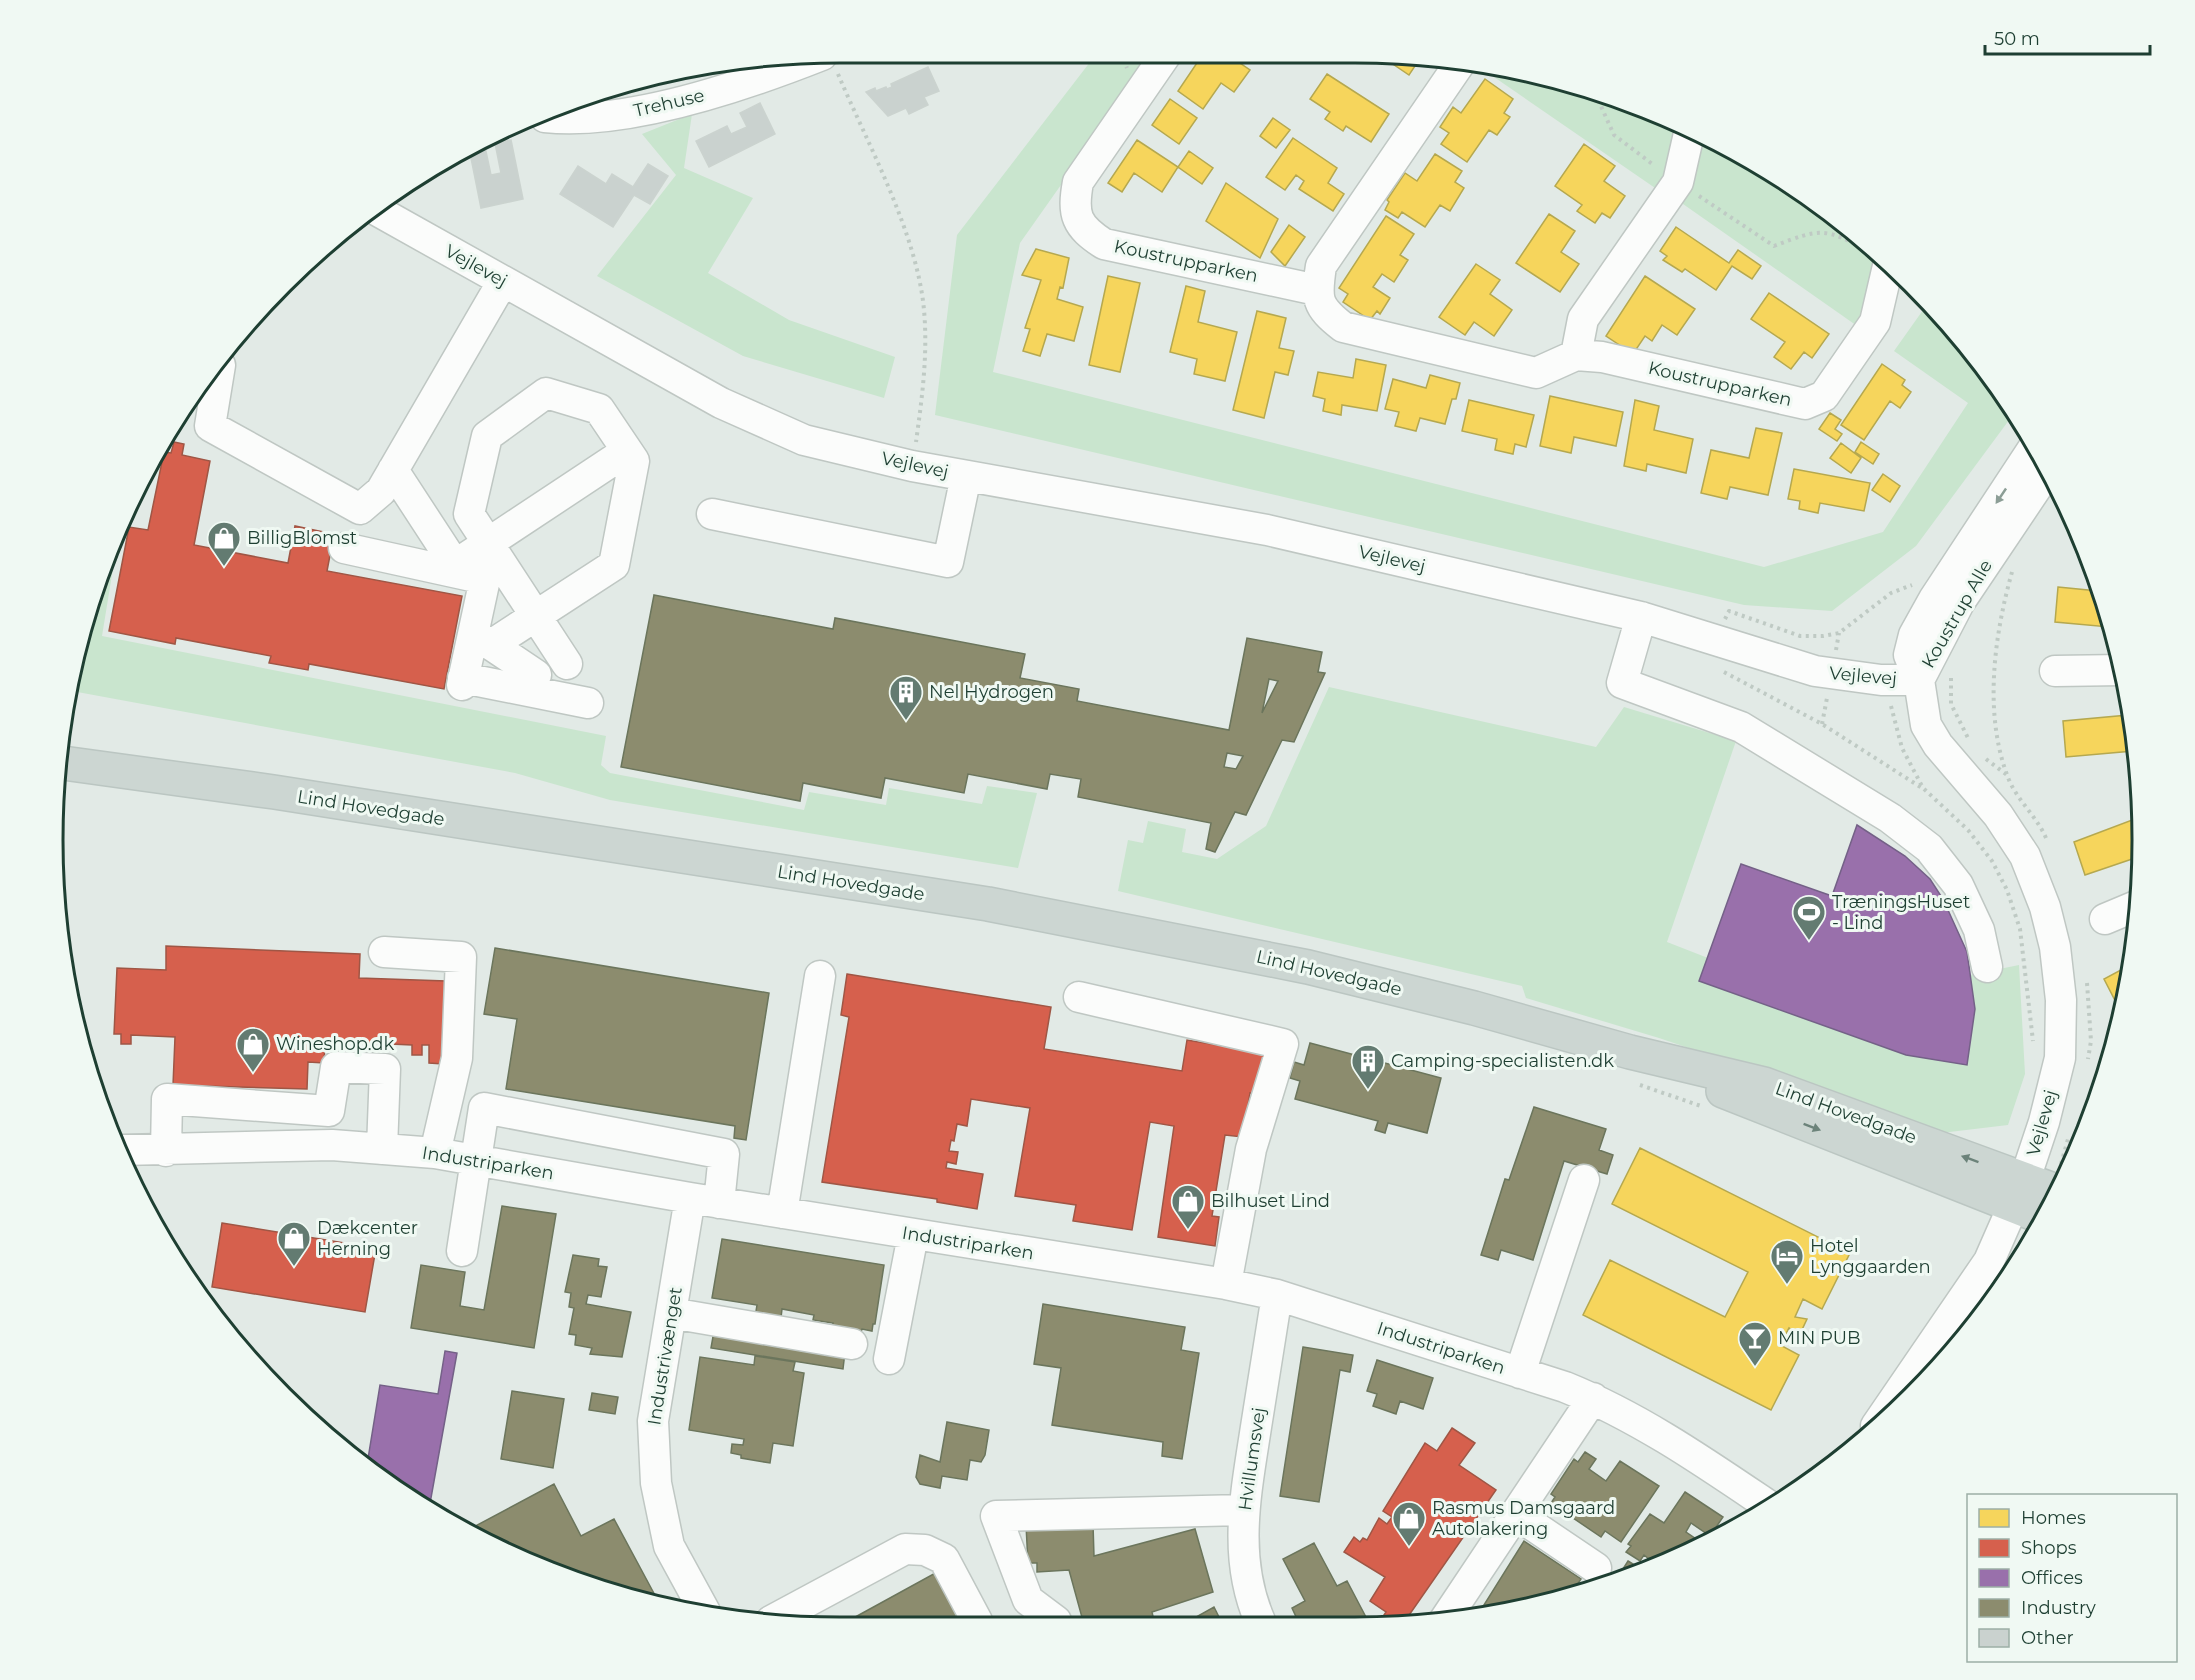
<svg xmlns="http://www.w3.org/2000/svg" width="2195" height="1680" font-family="Montserrat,sans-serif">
<rect width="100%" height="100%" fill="#e2eae6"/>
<!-- green -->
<path fill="#c9e5ce" d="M1097,53H1154L1020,243L993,372L1764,567L1883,532L1968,403L1894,351L1928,303L1947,321L2015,412L1916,546L1832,611L1744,605L935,415L957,235Z
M1478,66L1559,79L1681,125L1666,177L1658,190Z
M692,114L684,168L753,198L708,273L789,320L895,357L884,398L743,356L597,276L676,175L642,134Z
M1704,134L1834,215L1884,261L1860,328L1673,197Z
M117,544L102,636L606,736L601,765L610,773L804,810L809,792L886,805L889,788L982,804L987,786L1037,793L1018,868L610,800L515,773L72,691L79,637Z
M1329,687L1596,747L1624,707L1736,741L1667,942L1708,958L1699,981L1906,1055L1967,1065L1975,1009L1970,975L2019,965L2025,1074L2008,1125L1941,1133L1659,1038L1526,998L1522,986L1118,891L1128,840L1143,843L1148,821L1186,829L1182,852L1217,859L1266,826Z"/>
<!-- homes -->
<path fill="#f6d55c" stroke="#b5a84f" stroke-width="1.5" d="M1203,54H1233L1239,58L1237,61L1250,70L1234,92L1221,83L1203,109L1178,91Z
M1344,54H1369L1364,62H1356L1349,61Z
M1378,54H1406L1421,57L1409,75Z
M1327,74L1389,114L1371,142L1346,126L1343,131L1325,119L1330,112L1310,99Z
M1485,79L1513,99L1504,113L1510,117L1497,135L1489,130L1467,162L1441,144L1449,133L1440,127L1453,107L1461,113Z
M1170,99L1197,118L1179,144L1152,125Z
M1273,118L1290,130L1276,148L1260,136Z
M1293,138L1337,168L1328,183L1344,194L1333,211L1299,189L1304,181L1296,175L1285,190L1266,177Z
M1137,140L1178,167L1162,192L1134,173L1122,192L1108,183Z
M1584,144L1615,166L1604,181L1625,196L1610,218L1602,213L1595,223L1577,211L1582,205L1555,186Z
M1189,151L1213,168L1202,184L1178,167Z
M1435,154L1462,171L1455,182L1464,188L1450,211L1440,205L1425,227L1402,212L1398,218L1385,210L1389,202L1387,200L1405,173L1417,181Z
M1226,183L1278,219L1260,258L1206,221Z
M1549,214L1575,231L1561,252L1579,264L1560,292L1516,263Z
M1386,216L1414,234L1400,255L1408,260L1394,282L1382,274L1373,287L1390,298L1380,314L1377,311L1370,320L1343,302L1348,294L1339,288Z
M1289,225L1305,237L1285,266L1271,252Z
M1676,227L1729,263L1738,250L1761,266L1752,279L1732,266L1716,290L1685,269L1682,272L1663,260L1667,256L1660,251Z
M1036,249L1069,258L1063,288L1060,287L1057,299L1083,307L1074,341L1047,334L1040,356L1023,351L1030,329L1025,328L1041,280L1022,275Z
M1476,264L1500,280L1490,294L1512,310L1494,336L1474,322L1465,335L1439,317Z
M1108,276L1140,283L1120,372L1089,365Z
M1645,276L1695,309L1677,335L1662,325L1652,341L1645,336L1633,354L1606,336Z
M1186,286L1205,291L1198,322L1237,332L1225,381L1194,374L1197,359L1170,352Z
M1769,293L1829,334L1812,358L1804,352L1791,369L1774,357L1785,342L1751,319Z
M1257,311L1286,318L1279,348L1294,351L1288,375L1275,372L1264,418L1233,410Z
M1356,359L1386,365L1377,411L1342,405L1341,415L1323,411L1325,399L1313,396L1318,372L1353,378Z
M1882,364L1905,380L1902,385L1911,392L1900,408L1890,401L1864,440L1841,425Z
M1430,375L1460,383L1456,399H1452L1445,424L1420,418L1416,431L1395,426L1399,412L1385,409L1393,379L1426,388Z
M1550,396L1623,412L1616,446L1574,437L1571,453L1540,446Z
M1469,400L1534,415L1526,447L1515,444L1513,454L1495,450L1497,439L1462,431Z
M1635,400L1659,406L1654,430L1693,439L1686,473L1647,464L1646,471L1624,466Z
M1830,413L1841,420L1835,429L1842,434L1837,441L1819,429Z
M1756,428L1782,433L1768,495L1730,487L1727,499L1701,493L1711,450L1749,458Z
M1861,442L1879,454L1873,464L1855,452Z
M1841,443L1861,458L1851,473L1830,458Z
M1794,469L1870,483L1864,511L1820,503L1818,513L1799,509L1800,501L1788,499Z
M1883,474L1900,486L1890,502L1872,490Z
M2058,587L2098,591L2109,627L2055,622Z
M2128,712L2133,751L2066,757L2063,721L2128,715Z
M2140,817L2142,840V850L2136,852L2138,857L2085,875L2074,842Z
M2130,965L2127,994L2121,1012L2104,979Z
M1640,1148L1850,1253L1822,1309L1803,1299L1795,1317L1807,1319L1799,1336L1789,1328L1780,1345L1799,1355L1771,1410L1583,1315L1610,1260L1725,1317L1748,1272L1612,1204Z"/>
<!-- shops -->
<path fill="#d6604d" stroke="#9f5645" stroke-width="1.5" d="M174,442L184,444L182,455L210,461L194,545L288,563L295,526L314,530L334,534L327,571L462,596L444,689L309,664L308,670L269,663L271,656L176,638L175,644L109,631L129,527L148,530L164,452L171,453Z
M166,946L360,954L359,978L446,981L443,1064L429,1063V1045H422V1055H412V1045L325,1041L324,1063L308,1062L307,1089L173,1085L175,1037L131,1035V1044H121V1034H114L117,968L166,970Z
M847,974L1051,1007L1044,1049L1182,1071L1187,1040L1272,1054L1265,1096L1250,1093L1243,1137L1225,1135L1212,1216L1219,1217L1215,1246L1158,1237L1174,1126L1150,1122L1132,1230L1073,1221L1076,1205L1015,1196L1030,1108L971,1099L967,1126L957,1124L954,1141L951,1140L949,1151L958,1152L956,1164L947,1162L946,1168L983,1174L977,1209L937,1202V1199L822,1182L849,1017L841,1015Z
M222,1223L376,1248L365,1312L212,1287Z
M1452,1428L1475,1443L1459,1465L1496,1490L1405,1621H1386L1382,1618L1386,1612L1370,1601L1385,1577L1344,1552L1354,1537L1360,1542L1363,1538L1367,1540L1379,1518L1387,1524L1392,1517L1383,1511L1425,1443L1437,1451Z"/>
<!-- offices -->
<path fill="#9970ab" stroke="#746187" stroke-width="1.5" d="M1857,825L1905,856L1930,879L1943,899L1967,952L1975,1009L1967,1065L1906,1055L1699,981L1741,864L1832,896Z
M445,1351L457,1353L429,1509L403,1495L367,1465L380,1385L438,1394Z"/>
<!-- industry -->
<path fill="#8c8c6e" stroke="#6b755c" stroke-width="1.5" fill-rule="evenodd" d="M654,595L833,629L835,618L1025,654L1020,678L1079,689L1077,701L1229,730L1247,638L1322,652L1318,672L1325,673L1294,742L1282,740L1246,815L1235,812L1215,852L1206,849L1211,823L1078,797L1081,779L1050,774L1047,789L968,774L964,793L885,778L881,798L803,783L800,801L621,767ZM1269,679L1278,681L1262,713ZM1227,753L1243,756L1236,769L1224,767Z
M495,948L769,993L746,1140L734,1138L735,1126L506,1089L517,1019L484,1014Z
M1310,1043L1441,1078L1427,1133L1388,1123L1385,1133L1375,1130L1378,1121L1295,1099L1300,1081L1290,1078L1294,1062L1304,1065Z
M1534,1107L1606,1129L1599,1150L1613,1155L1607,1174L1564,1161L1533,1260L1501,1250L1498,1260L1481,1255L1505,1179L1509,1180Z
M502,1206L556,1214L534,1348L411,1328L421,1265L465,1272L460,1306L484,1310Z
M722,1239L884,1265L875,1324H873L872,1331L862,1329L861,1332L832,1328L833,1323L813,1320L814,1315L782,1309L780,1327L754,1323L757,1305L712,1298Z
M573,1255L599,1259L598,1266L607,1267L601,1297L588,1295L586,1304L631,1312L622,1357L590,1354L592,1348L575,1345L576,1335L569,1334L574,1308L569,1307L571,1293L565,1292Z
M1043,1304L1185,1327L1181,1350L1199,1353L1182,1459L1162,1456L1163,1442L1052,1425L1061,1368L1034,1364Z
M714,1331L845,1352L843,1369L711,1348Z
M1303,1347L1353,1355L1350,1372L1340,1370L1319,1502L1280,1496Z
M755,1356L795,1362L793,1371L804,1373L793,1446L773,1443L770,1463L741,1458V1455L731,1453L732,1444L743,1445L744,1439L689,1430L700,1357L754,1365Z
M1377,1360L1433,1378L1423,1409L1400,1401L1396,1414L1373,1406L1377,1394L1367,1391Z
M512,1391L564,1399L553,1468L501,1459Z
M592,1393L618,1397L615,1414L589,1410Z
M947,1422L989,1430L985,1455L981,1462L970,1460L967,1480L942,1476L940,1488L920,1484L916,1477L920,1455L940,1462Z
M1585,1452L1596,1459L1589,1469L1606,1481L1620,1461L1659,1486L1621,1542L1605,1531L1601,1537L1551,1503L1555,1497L1551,1494L1574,1459L1578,1462Z
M554,1484L581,1536L614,1519L657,1599L539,1568L468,1530Z
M1685,1492L1723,1517L1710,1536L1691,1523L1686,1532L1699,1541L1654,1563L1644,1555L1640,1561L1626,1552L1631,1546L1628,1544L1650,1514L1664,1523Z
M1093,1524L1094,1556L1195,1529L1213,1592L1152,1612L1154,1621H1083L1069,1570L1037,1572V1563H1028L1026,1525Z
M1524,1541L1581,1579L1571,1594L1477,1616Z
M1314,1543L1337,1586L1347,1581L1368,1621H1298L1292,1608L1305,1601L1283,1559Z
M1628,1561L1641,1569L1614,1583Z
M939,1571L966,1621H848Z
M1214,1607L1221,1621H1189Z"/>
<!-- building -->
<path fill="#cad2cf" stroke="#cbd3cf" stroke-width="1.5" d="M928,67L939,91L924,97L928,105L909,114L906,108L888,116L866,92L875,88L876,91L886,87L887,89L892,87L891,84Z
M760,103L775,134L709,167L696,141L727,126L731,134L747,127L740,113Z
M511,140L523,199L481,208L469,148L484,142L491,175L501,173L495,143Z
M648,164L668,176L650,204L634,195L613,227L560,194L578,166L606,184L612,174L633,187Z"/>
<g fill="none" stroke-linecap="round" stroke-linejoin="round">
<defs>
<path id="minor" d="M1167,53L1078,182C1072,215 1076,226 1104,244L1317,290
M1460,63L1321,266C1316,299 1316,306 1343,327L1536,373L1576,355L1602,357L1805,404L1824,396L1875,322L1888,266
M545,117C627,126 746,85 822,55
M378,211L721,403L804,440L912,466L1267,530L1641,617L1815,671L1881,680H1919
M1576,355L1583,319L1678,182L1690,129
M220,365L210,426L360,509L381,491L503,281
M393,470L455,565L627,451
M712,514L948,562L966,476
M344,548L485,579L462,685
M1641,617L1622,683L1741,727L1890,818L1929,848L1958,885L1979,930L1987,967
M475,634L536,675
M491,645L614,565L634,461L599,409L546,393L487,436L469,514L567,664
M2055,671L2122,670
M463,678L588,703
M1919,680L1959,603L2047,472
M2105,919L2136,906
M384,952L461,957L457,1058L435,1153
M1079,997L1283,1044L1251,1149L1226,1284
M122,1150L332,1145L435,1153L690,1198L1226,1284L1277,1295L1565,1387C1639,1417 1704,1462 1769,1506
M166,1151L167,1099L329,1111L336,1067L385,1069L382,1149
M690,1198L653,1421L656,1483L669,1546L705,1612
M782,1213L820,976
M462,1251L484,1108L724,1154L719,1203
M671,1313L852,1344
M889,1359L913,1235
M1520,1373L1584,1180
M1876,1426L1989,1261L2025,1179L2044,1122L2060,1058L2061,1000L2055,947L2045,907L2025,856L1998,815L1938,745L1926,725L1919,680L1909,655L1914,635L1934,599L2034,447
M1516,1514L1596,1568
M771,1621L905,1549L925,1550L944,1559L977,1621
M1056,1621L1028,1600L996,1516L1243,1510
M1260,1621C1232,1557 1246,1493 1256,1427C1263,1383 1270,1339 1277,1295
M1444,1621L1593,1398"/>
<path id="major" d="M63,763L274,792L988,904L1308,967L1474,1008L1630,1052L1764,1084L2056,1191
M1723,1091L2042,1217"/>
</defs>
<!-- minor casing -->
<use href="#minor" stroke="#bfc7c3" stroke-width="33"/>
<!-- major casing -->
<use href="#major" stroke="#bbc6c2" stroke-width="36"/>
<!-- path -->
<path stroke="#bfcac4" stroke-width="4" stroke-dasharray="3 4.5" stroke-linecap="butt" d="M1120,53L1127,68
M838,74C868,145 917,233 924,310C928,355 922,398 916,442
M1595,93L1614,135L1655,166
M1699,196L1774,246C1821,228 1825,227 1869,252
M2012,572C1994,636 1983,716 2009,780C2018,801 2037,817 2046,838
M1725,619L1729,611L1800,636H1823L1839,633L1891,593L1912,585
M1836,650L1839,633
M1724,672L1822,724L1922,788
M1951,678V704L1968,738
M1891,706L1902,748L1923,788L1968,830L1992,861L2007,890L2020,929L2033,1041
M1822,724L1827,698
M1986,759L2007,775
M2087,983L2091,1041L2088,1059
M1640,1085L1701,1106
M2061,1164L2068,1139"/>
<!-- minor -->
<use href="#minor" stroke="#fbfcfb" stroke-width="30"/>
<!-- major -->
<use href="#major" stroke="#ccd6d2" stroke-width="33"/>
</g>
<!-- one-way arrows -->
<defs><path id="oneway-solid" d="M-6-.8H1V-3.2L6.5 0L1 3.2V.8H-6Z" transform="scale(1.5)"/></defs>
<use fill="#8c9e96" href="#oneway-solid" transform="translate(2001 496) rotate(124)"/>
<g fill="#6c837a">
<use href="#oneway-solid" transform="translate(1812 1127) rotate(21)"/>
<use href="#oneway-solid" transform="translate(1970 1159) rotate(-160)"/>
</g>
<!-- icons -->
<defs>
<symbol id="shop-pin" viewBox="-11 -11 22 30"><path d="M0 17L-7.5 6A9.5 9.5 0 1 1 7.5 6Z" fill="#637b71" stroke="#f0f9f3"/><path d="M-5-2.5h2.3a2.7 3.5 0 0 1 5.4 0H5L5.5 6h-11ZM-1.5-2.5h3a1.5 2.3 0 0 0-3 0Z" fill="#fff"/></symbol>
<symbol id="building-pin" viewBox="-11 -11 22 30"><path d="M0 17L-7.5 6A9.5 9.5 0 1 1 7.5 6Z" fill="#637b71" stroke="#f0f9f3"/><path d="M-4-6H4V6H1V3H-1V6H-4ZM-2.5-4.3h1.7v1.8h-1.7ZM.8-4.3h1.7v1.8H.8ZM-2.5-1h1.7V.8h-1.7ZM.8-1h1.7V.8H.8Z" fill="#fff"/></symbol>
<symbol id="stadium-pin" viewBox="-11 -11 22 30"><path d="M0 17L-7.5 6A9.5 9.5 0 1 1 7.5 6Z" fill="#637b71" stroke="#f0f9f3"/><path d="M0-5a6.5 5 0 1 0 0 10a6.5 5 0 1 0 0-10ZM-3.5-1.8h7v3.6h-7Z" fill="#fff"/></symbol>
<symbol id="hotel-pin" viewBox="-11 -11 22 30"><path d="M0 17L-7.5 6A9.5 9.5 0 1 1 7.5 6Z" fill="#637b71" stroke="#f0f9f3"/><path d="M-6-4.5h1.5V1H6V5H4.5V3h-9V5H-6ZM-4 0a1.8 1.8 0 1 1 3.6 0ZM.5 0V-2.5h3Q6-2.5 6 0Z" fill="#fff"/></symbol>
<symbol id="bar-pin" viewBox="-11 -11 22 30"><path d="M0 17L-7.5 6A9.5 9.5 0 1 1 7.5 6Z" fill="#637b71" stroke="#f0f9f3"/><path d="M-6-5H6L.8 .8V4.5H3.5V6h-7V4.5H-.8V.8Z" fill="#fff"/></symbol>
</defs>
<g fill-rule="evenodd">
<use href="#shop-pin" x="205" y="519" width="38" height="52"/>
<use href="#building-pin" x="887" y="673" width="38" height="52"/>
<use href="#stadium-pin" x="1790" y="893" width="38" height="52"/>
<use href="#shop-pin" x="234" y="1025" width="38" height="52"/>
<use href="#building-pin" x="1349" y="1042" width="38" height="52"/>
<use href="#shop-pin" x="1169" y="1182" width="38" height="52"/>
<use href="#shop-pin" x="275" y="1219" width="38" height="52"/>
<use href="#hotel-pin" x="1768" y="1237" width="38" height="52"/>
<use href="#bar-pin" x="1736" y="1319" width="38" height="52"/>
<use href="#shop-pin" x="1390" y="1499" width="38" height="52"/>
</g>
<g text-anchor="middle" stroke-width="6" stroke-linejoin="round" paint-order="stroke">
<!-- street labels -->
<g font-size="18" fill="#1e3f32" stroke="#f0f9f3">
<text transform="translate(669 103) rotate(-13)" y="6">Trehuse</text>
<text transform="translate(1186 261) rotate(12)" y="6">Koustrupparken</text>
<text transform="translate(476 266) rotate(29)" y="6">Vejlevej</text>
<text transform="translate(1720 384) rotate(13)" y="6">Koustrupparken</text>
<text transform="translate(915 465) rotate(12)" y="6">Vejlevej</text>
<text transform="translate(1392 559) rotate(13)" y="6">Vejlevej</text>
<text transform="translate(1957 614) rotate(-60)" y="6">Koustrup Alle</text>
<text transform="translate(1863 676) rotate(5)" y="6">Vejlevej</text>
<text transform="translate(371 808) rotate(9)" y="6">Lind Hovedgade</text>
<text transform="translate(851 883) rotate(9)" y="6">Lind Hovedgade</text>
<text transform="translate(1329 973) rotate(13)" y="6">Lind Hovedgade</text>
<text transform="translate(1846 1113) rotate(20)" y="6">Lind Hovedgade</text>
<text transform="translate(2042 1123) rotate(-74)" y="6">Vejlevej</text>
<text transform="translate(488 1163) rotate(9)" y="6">Industriparken</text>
<text transform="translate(968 1243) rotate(9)" y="6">Industriparken</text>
<text transform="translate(1441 1348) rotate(18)" y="6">Industriparken</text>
<text transform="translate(665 1356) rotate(-81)" y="6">Industrivænget</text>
<text transform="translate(1252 1459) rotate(-82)" y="6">Hvillumsvej</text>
</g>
<!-- poi labels -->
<g font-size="18" fill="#1e3f32" stroke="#f0f9f3" text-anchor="start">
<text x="247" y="544">BilligBlomst</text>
<text x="929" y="698">Nel Hydrogen</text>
<text x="1832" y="908">TræningsHuset<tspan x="1832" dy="21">- Lind</tspan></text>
<text x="276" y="1050">Wineshop.dk</text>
<text x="1391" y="1067">Camping-specialisten.dk</text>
<text x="1211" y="1207">Bilhuset Lind</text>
<text x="317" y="1234">Dækcenter<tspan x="317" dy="21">Herning</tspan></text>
<text x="1810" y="1252">Hotel<tspan x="1810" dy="21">Lynggaarden</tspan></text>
<text x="1778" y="1344">MIN PUB</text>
<text x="1432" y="1514">Rasmus Damsgaard<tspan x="1432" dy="21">Autolakering</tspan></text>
</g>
</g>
<!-- crop -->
<path d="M0 0H2195V1680H0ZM840 63H1355A777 777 0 0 1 2132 840V840A777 777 0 0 1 1355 1617H840A777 777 0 0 1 63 840V840A777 777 0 0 1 840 63Z" fill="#f0f9f3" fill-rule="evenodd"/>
<path fill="none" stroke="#1e3f32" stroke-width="3" d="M840 63H1355A777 777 0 0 1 2132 840V840A777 777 0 0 1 1355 1617H840A777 777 0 0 1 63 840V840A777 777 0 0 1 840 63Z"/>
<!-- legend -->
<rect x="1967" y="1494" width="210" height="168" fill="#f0f9f3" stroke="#9cafa6" stroke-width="1.5"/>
<rect x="1979" y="1509" width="30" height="18" fill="#f6d55c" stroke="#9cafa6" stroke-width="1.5"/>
<text x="2021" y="1524" font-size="18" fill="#1e3f32">Homes</text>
<rect x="1979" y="1539" width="30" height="18" fill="#d6604d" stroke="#9cafa6" stroke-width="1.5"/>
<text x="2021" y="1554" font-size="18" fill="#1e3f32">Shops</text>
<rect x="1979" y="1569" width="30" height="18" fill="#9970ab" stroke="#9cafa6" stroke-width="1.5"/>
<text x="2021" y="1584" font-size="18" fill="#1e3f32">Offices</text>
<rect x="1979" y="1599" width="30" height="18" fill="#8c8c6e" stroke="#9cafa6" stroke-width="1.5"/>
<text x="2021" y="1614" font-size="18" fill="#1e3f32">Industry</text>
<rect x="1979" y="1629" width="30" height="18" fill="#cad2cf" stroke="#9cafa6" stroke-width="1.5"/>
<text x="2021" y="1644" font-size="18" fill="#1e3f32">Other</text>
<!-- scale -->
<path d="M1985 45v9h165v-9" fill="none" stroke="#1e3f32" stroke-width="3"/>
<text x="1994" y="45" font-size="18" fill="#1e3f32" stroke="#f0f9f3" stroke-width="4.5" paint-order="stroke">50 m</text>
</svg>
